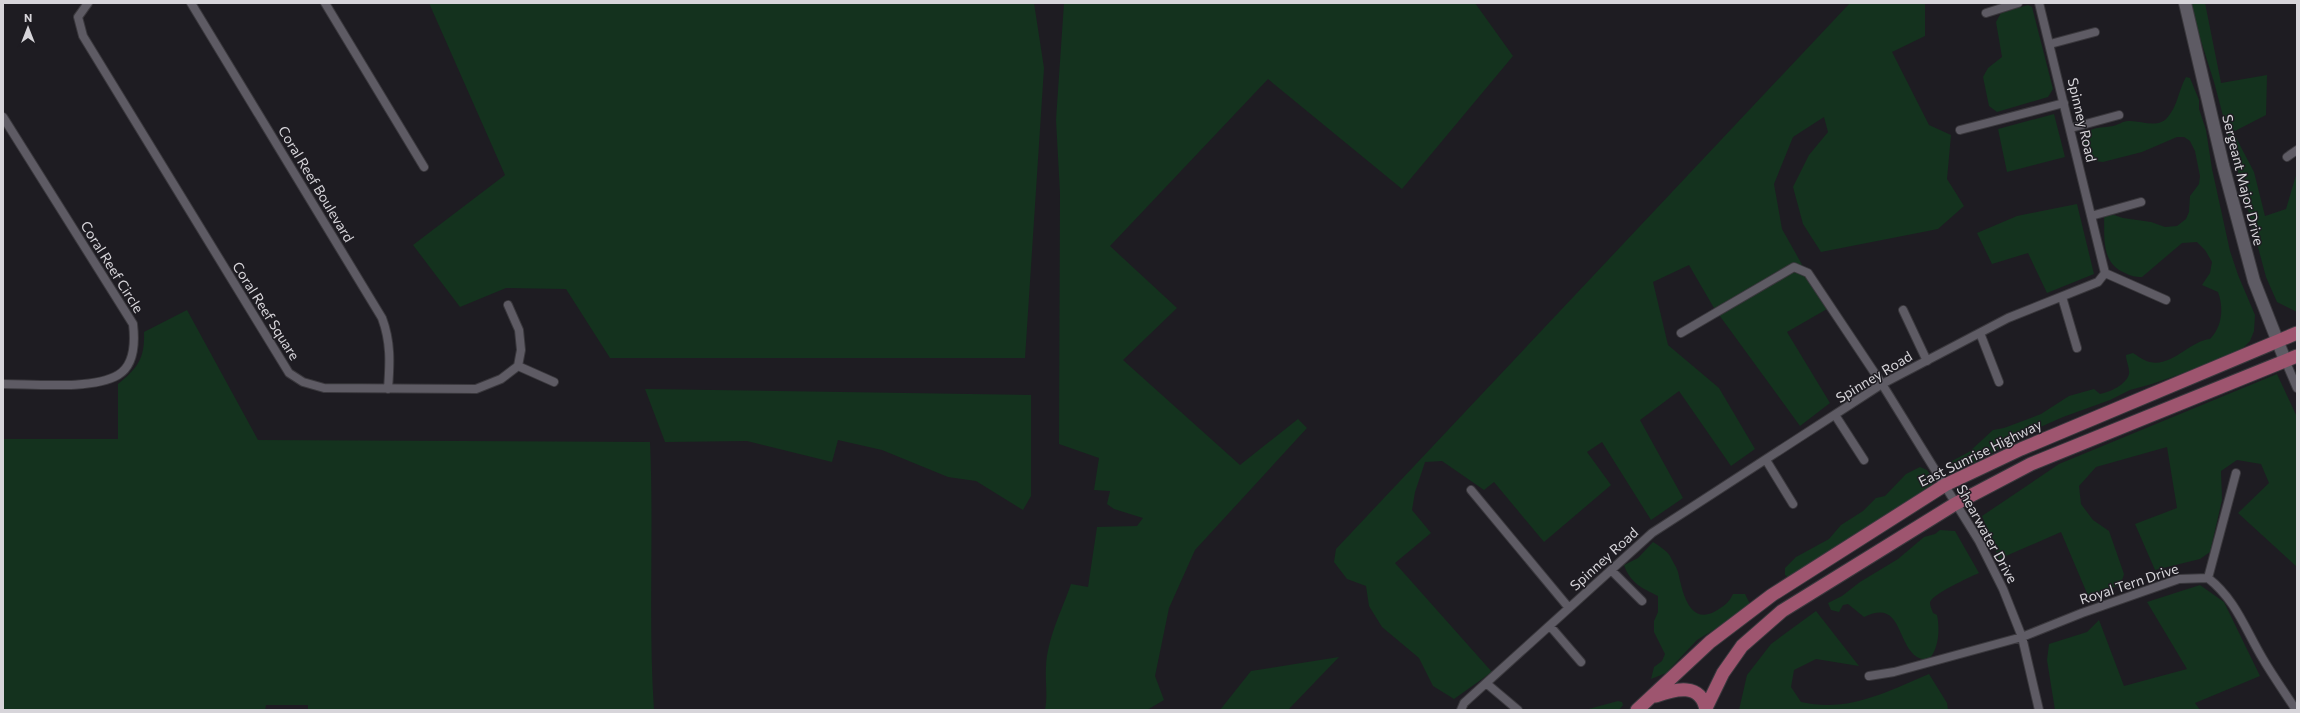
<svg xmlns="http://www.w3.org/2000/svg" width="2300" height="713" font-family="Commissioner,sans-serif">
<rect width="100%" height="100%" fill="#1e1c22"/>
<!-- green -->
<path fill="#14321e" d="M429,3H1034L1044,68L1025,358H610L566,289L506,288L460,307L413,245L505,175Z
M1064,3H1475L1513,56L1402,189L1268,79L1110,246L1177,308L1123,360L1240,465L1298,419L1307,428L1195,550L1169,608L1155,676L1164,700L1147,710H1045C1048,695 1045,682 1046,667C1047,639 1062,610 1071,584L1088,587L1097,527L1137,526L1143,518L1114,509L1107,504L1110,491L1094,490L1099,458L1059,444L1060,193L1056,120Z
M1850,3H1925V36L1892,52L1929,125L1951,135L1947,179L1964,206L1938,229L1821,252L1803,224L1793,187L1809,155L1828,132L1824,117L1793,137L1774,184L1782,229L1827,309L1787,332L1830,403L1800,426L1714,308L1689,265L1653,282L1668,345L1719,388L1755,449L1731,466L1679,391L1640,420L1683,498L1651,520L1602,442L1587,452L1611,485L1544,542L1494,482L1484,490L1442,461L1425,462L1415,492L1412,510L1431,533L1395,563L1492,672L1454,699L1433,686L1419,658L1382,627L1369,606L1366,586L1347,579L1334,562L1336,549Z
M2189,3H2205L2221,83L2267,75L2266,115L2233,132L2254,172L2265,216L2286,209L2297,172V312L2277,302L2266,277L2214,82Z
M2028,5L2032,7L2053,89L2048,97L1997,112L1989,106L1983,77L1988,68L2002,57L1996,22L2001,13Z
M2186,77L2190,78L2199,100V109L2206,130L2212,169L2230,251L2238,275L2255,315L2254,331L2250,341L2242,349L2206,365L2152,384L2130,390L2110,400L2063,417L2036,429L1972,464L1957,468L1950,465V462L1969,452L1993,430L2004,428L2041,414L2069,396L2094,389L2100,394C2110,392 2126,385 2129,374C2130,369 2126,361 2126,355L2133,353C2138,356 2144,361 2150,362C2172,367 2190,341 2210,339C2222,327 2224,308 2218,292L2202,285L2210,273L2212,262L2205,250L2197,242L2182,243L2142,277C2135,277 2131,276 2125,273C2100,263 2105,236 2104,214L2108,213L2123,218L2151,222L2165,227L2177,226L2186,219L2189,212L2190,196L2199,184L2200,176L2195,151L2190,141L2184,137H2177L2142,152L2103,162L2088,160C2084,149 2083,143 2087,132C2097,126 2103,128 2113,126C2118,125 2123,121 2128,121C2140,120 2157,129 2167,118C2178,106 2178,91 2186,77Z
M2054,114L2065,157L2007,172L1998,129Z
M2077,204L2094,274L2047,293L2028,253L1992,264L1977,233L2017,216Z
M187,310L258,440L650,442C654,531 648,621 654,710H308V705H266L265,710H3V439H118V384C138,368 145,358 144,332Z
M2277,374L2297,417V567L2238,513L2269,483L2261,464L2237,460L2221,471L2222,500L2210,552L2200,559L2155,570L2135,524L2177,508L2167,447L2096,467L2079,486L2081,504L2093,520L2109,531L2124,574L2121,584L2089,598L2061,532L1999,559L1982,516L2059,464Z
M645,389L1031,395V496L1023,510L976,481L948,477L882,450L838,440L832,462L747,441L665,442Z
M1920,467L1927,470L1931,476L1933,487L1930,490C1892,511 1855,533 1819,557C1808,563 1800,572 1788,577L1785,575V568L1796,557L1829,539L1841,525L1863,511L1876,498L1885,496L1906,474Z
M1940,530L1955,531L1979,573C1970,577 1930,595 1930,603C1930,606 1932,610 1933,613L1937,615C1940,629 1939,650 1928,660C1925,659 1920,659 1917,657C1896,643 1902,598 1864,617L1848,604L1843,605L1839,612L1831,610L1828,603L1842,596L1860,582L1898,559L1924,537L1935,534Z
M1653,542C1659,546 1669,552 1671,558C1673,562 1677,568 1678,572C1682,589 1688,625 1714,612C1724,606 1728,604 1733,594H1745L1750,604L1746,610L1697,640L1666,673L1651,679L1654,667L1662,661L1665,654L1654,632V621L1658,612V596C1642,588 1630,583 1624,565L1638,558Z
M2200,585L2224,602L2260,676L2195,703L2200,710H2055L2047,660L2049,644L2087,632L2099,620L2124,686L2187,669L2147,602Z
M1816,611L1859,666L1816,659L1794,670L1791,687L1801,702C1848,713 1886,692 1929,674L1947,703L1948,710H1739L1747,675L1771,644Z
M1339,657L1288,710H1220L1251,671Z
M1618,701L1622,702L1623,705L1619,710H1585Z"/>
<g fill="none" stroke-linecap="round" stroke-linejoin="round">
<defs>
<path id="street" d="M88,3L78,17L83,36L289,373L303,382L324,388L476,389L501,379L518,366L521,350L519,330L508,305
M191,3L382,318C391,342 390,363 388,389
M325,3L424,167
M1986,13L2018,3
M2050,44L2095,32
M3,117L133,324C135,341 135,365 118,375C93,390 33,384 3,384
M2071,128L2119,115
M1960,130L2064,103
M2287,157L2297,150
M2091,216L2141,202
M2105,273L2166,300
M2062,297L2077,348
M1903,310L1927,361
M1681,333L1794,267L1808,273L1882,384L1979,541L2003,589L2022,637L2039,710
M1980,333L1999,382
M2285,360L2297,388
M518,366L554,382
M1835,415L1864,460
M1766,460L1793,504
M1471,490L1569,608
M1611,570L1642,601
M2208,578L2236,473
M1550,626L1581,662
M1869,676L1894,672L2022,637L2082,613L2179,579L2208,578C2236,600 2245,629 2263,659C2273,676 2285,693 2296,710
M1486,683L1518,710
M1461,710L1464,703L1652,533L1882,384L2008,318L2098,282L2105,273L2039,3"/>
<path id="secondary" d="M2185,3L2223,165L2254,281L2285,360"/>
<path id="primary" d="M1656,696C1675,689 1701,682 1706,710
M1706,708L1723,673L1742,646L1782,611L1955,504L2031,464L2297,356
M1637,710L1710,642L1772,595L1945,485L2021,449L2297,333"/>
</defs>
<!-- street casing -->
<use href="#street" stroke="#3a383d" stroke-width="10"/>
<!-- secondary casing -->
<use href="#secondary" stroke="#3a383d" stroke-width="14"/>
<!-- primary casing -->
<use href="#primary" stroke="#3a383d" stroke-width="15"/>
<!-- street -->
<use href="#street" stroke="#5e5b64" stroke-width="8"/>
<!-- secondary -->
<use href="#secondary" stroke="#5e5b64" stroke-width="12"/>
<!-- primary -->
<use href="#primary" stroke="#9e556f" stroke-width="13"/>
</g>
<g text-anchor="middle" stroke-width="3" stroke-linejoin="round" paint-order="stroke">
<!-- street labels -->
<g font-size="14" fill="#d7d5da" stroke="#1e1c22">
<text transform="translate(2082 120) rotate(77)" y="5">Spinney Road</text>
<text transform="translate(2243 180) rotate(76)" y="5">Sergeant Major Drive</text>
<text transform="translate(316 184) rotate(59)" y="5">Coral Reef Boulevard</text>
<text transform="translate(112 267) rotate(58)" y="5">Coral Reef Circle</text>
<text transform="translate(266 311) rotate(58)" y="5">Coral Reef Square</text>
<text transform="translate(1874 377) rotate(-31)" y="5">Spinney Road</text>
<text transform="translate(1980 453) rotate(-26)" y="5">East Sunrise Highway</text>
<text transform="translate(1987 534) rotate(61)" y="5">Shearwater Drive</text>
<text transform="translate(1604 559) rotate(-42)" y="5">Spinney Road</text>
<text transform="translate(2129 584) rotate(-18)" y="5">Royal Tern Drive</text>
</g>
</g>
<!-- border -->
<rect width="2300" height="713" fill="none" stroke="#d7d5da" stroke-width="8"/>
<!-- north arrow -->
<g transform="translate(28 28)" stroke="#1e1c22" stroke-width="3" paint-order="stroke">
<path d="M0-3L7 15L0 10L-7 15Z" fill="#d7d5da"/>
<text y="-6" font-size="11" font-weight="bold" text-anchor="middle" fill="#d7d5da">N</text>
</g>
</svg>
